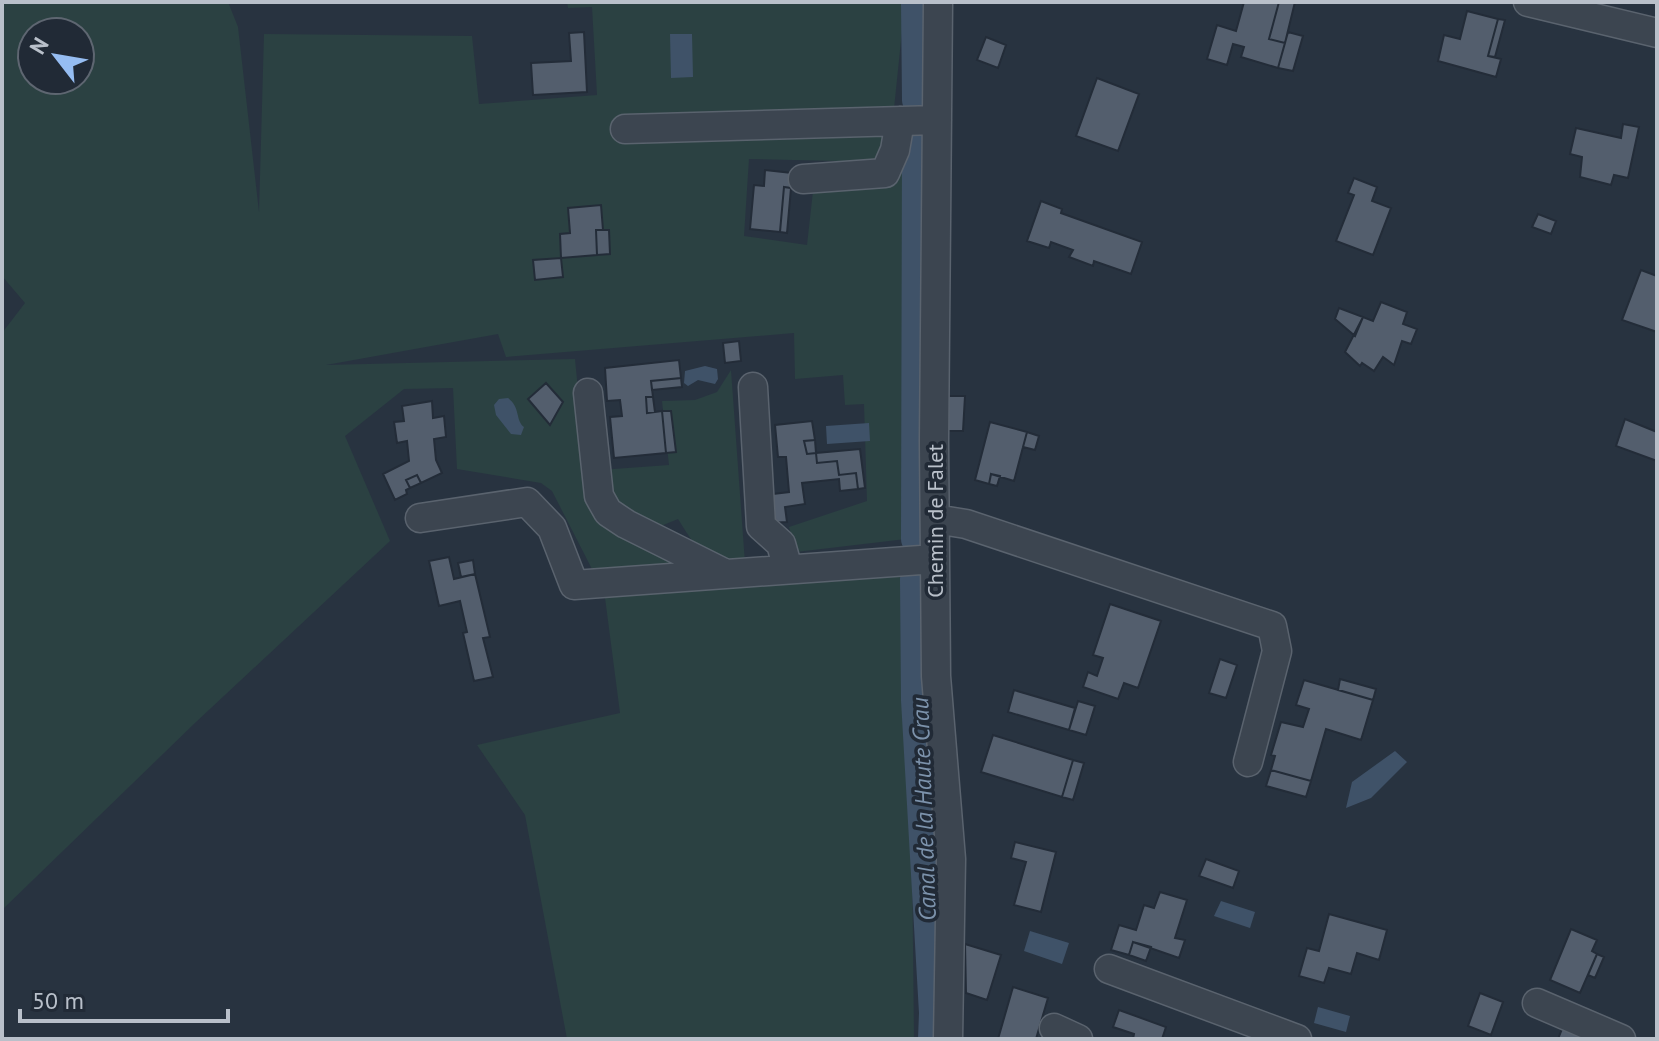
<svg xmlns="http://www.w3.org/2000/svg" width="1659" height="1041" font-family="'PT Sans',sans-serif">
<rect width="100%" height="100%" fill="#283340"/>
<!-- green -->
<path fill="#2b4142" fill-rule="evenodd" d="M2,2H228L238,27L259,212L264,34L472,36L479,104L597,95L592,7L568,8L567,2H905L892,128L879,162L749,159L744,236L807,245L813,191L887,188L902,150L913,136L906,539L796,552L789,527L867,501L864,404L845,405L843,375L795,379L794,333L506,357L498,334L326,365L575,359L588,493L690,564L593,571L552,491L541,483L457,469L453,388L404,389L345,436L390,541L196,722L2,910V333L25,303L2,276ZM32,32H80V80H32Z
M731,370L745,563C702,556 701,556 678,519L656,528L624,513L600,470L669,465L662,401L695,400L717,392Z
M909,571L914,1039H567L525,815L477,745L620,713L604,590Z"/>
<!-- water -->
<path fill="#3f5268" d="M692,34L693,77L671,78L670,34Z
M705,366L717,369L718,379L715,384L698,380L688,386L684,383L685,371Z
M508,398C521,408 515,420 524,427L521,435L511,434L496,415L494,405L499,399Z
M869,423L870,441L827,444L826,426Z
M1395,751L1407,762L1371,798L1346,808L1352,782Z
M1221,901L1255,912L1250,928L1214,916Z
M1030,931L1069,943L1062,964L1024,951Z
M1318,1007L1350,1016L1346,1032L1314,1023Z"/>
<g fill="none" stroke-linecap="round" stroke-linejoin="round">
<!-- canal -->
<path stroke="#3f5268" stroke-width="30" d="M916,2L917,100
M916,539L917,139
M915,579L916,700L934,1013L933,1039"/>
</g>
<!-- building -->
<path fill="#535e6d" stroke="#232c38" stroke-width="2" d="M1244,2H1279L1269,39L1285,43L1278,68L1241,57L1244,47L1233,44L1227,65L1207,59L1217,25L1236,31Z
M1279,2H1295L1285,43L1269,39Z
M1467,11L1498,19L1488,56L1501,59L1496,77L1438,61L1444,35L1460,39Z
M1498,19L1505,20L1495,57L1488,56Z
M584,32L587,92L533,95L531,63L571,61L569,33Z
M1288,32L1303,36L1293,71L1278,68Z
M986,37L1006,45L998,68L977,60Z
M1097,78L1139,94L1118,151L1076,136Z
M1623,124L1639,127L1628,178L1614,175L1611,185L1580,177L1582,157L1570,154L1576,128L1621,138Z
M765,170L792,173L791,188L784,187L780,232L750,229L754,185L764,186Z
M1354,178L1377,187L1372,201L1391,208L1373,255L1336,241L1354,195L1348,193Z
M784,187L791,188L787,233L780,232Z
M1041,201L1062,209L1061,213L1142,242L1131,274L1094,261L1093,266L1069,257L1073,250L1051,242L1049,248L1027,241Z
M601,205L603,230H596L597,255L561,258L560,234L570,233L568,208Z
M1538,214L1556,221L1551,234L1532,227Z
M596,230H609L610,254L597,255Z
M561,258L563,277L535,280L533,260Z
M1641,270L1657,276V332L1622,320Z
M1381,302L1407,312L1403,324L1417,329L1411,344L1402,341L1394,365L1383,357L1374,371L1362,363L1360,366L1345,352L1363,317L1373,321Z
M1339,308L1363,317L1355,336L1335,319Z
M739,341L741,361L725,363L723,343Z
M679,360L681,378L651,381L653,397H646L647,413L662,411L666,453L614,458L610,417L622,416L620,400L607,401L605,368Z
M681,378L682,387L652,390L651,381Z
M546,383L563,402L550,425L528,399Z
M941,396H965L963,431H940Z
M646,397H653L655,412L647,413Z
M432,401L433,418L444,416L446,437L434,439L436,460L442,473L421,483L417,475L406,480L410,488L406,490L407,494L395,500L383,474L409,461L407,441L397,443L394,422L404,421L402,406Z
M662,411H671L676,452L666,453Z
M1625,419L1657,432V461L1616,446Z
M812,421L815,440L804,441L807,454L816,453L817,463L837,461L839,475L856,473L858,489L840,491L839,479L802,483L805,504L785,507L787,522L768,523L764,495L789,492L786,457H778L775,425Z
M990,422L1027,432L1014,481L991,474L989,484L975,480Z
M1027,432L1039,436L1035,450L1023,447Z
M815,440L816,453L807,454L804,441Z
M860,449L865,488L858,489L856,473L839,475L837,461L817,463L816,453Z
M991,474L1000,476L997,486L989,484Z
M417,475L421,483L410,488L406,480Z
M449,557L454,579L475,574L490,637L483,638L493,677L474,681L463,633L467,632L460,601L439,606L429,561Z
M473,560L475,574L461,577L458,563Z
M1110,604L1161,621L1138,688L1124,683L1118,699L1083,687L1088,672L1097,676L1103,658L1093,655Z
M1220,659L1237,665L1226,698L1209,693Z
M1340,679L1376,689L1373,700L1338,690Z
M1304,680L1373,700L1361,740L1326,729L1311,781L1271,770L1275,756L1271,755L1281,722L1303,727L1309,709L1296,705Z
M1014,690L1075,708L1069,730L1008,712Z
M1078,701L1095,706L1086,735L1069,730Z
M993,735L1073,760L1062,797L981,772Z
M1073,760L1084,763L1073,800L1062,797Z
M1271,770L1311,781L1306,797L1266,786Z
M1015,842L1056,852L1041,912L1014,905L1026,862L1011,858Z
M1206,859L1239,871L1233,888L1199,876Z
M1160,892L1187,900L1175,938L1185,940L1179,958L1133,942L1129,955L1111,950L1119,925L1136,930L1144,905L1154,908Z
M1329,914L1387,930L1379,960L1357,953L1351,974L1329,968L1324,983L1299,976L1307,948L1319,951Z
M1571,929L1597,940L1592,951L1597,954L1580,993L1550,980Z
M1133,942L1151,947L1146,961L1129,955Z
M965,944L1001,955L987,1000L966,993Z
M1597,954L1604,957L1595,978L1588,975Z
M1013,987L1048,998L1036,1039H998Z
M1480,993L1503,1002L1491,1035L1468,1026Z
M1119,1010L1166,1027L1162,1039H1133L1134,1034L1113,1027Z
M1564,1024L1599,1039H1558Z"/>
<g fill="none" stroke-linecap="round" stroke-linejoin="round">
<defs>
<path id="minor" d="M938,2L934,442L936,676L951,859L948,1039
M1528,2L1657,33
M625,129L937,120
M803,179L885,173L895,150L900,121
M753,387L761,526L781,544L788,569
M588,393L599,496L608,512L626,524L724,573
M420,518L527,502L552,528L574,585L935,559
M935,519L966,524L1272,626L1277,651L1248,762
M1109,969L1297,1039
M1537,1003L1621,1039
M1054,1028L1078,1039"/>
</defs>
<!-- minor casing -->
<use href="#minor" stroke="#5a636e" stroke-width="31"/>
<!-- minor -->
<use href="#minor" stroke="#3c4550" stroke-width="28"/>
</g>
<g text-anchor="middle" stroke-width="7" stroke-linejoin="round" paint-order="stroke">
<!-- street labels -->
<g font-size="22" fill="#b9c0ca" stroke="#212a36">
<text transform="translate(935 521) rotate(-90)" y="8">Chemin de Falet</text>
</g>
<!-- water labels -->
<g font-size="24" font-style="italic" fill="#7c92ab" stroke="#212a36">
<text transform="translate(924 809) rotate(-92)" y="8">Canal de la Haute Crau</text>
</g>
</g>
<!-- border -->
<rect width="1659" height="1041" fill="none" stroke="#b9c0ca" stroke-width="8"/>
<!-- north arrow -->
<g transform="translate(56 56) rotate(301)"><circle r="38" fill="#212a36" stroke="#5e6671" stroke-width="2"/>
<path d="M0-6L14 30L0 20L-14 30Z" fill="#96bdf2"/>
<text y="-12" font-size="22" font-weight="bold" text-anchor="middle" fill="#b9c0ca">N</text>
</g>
<!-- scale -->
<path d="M20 1009v12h208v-12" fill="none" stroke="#b9c0ca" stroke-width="4"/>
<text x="32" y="1009" font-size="24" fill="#b9c0ca" stroke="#212a36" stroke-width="6" paint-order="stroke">50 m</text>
</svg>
